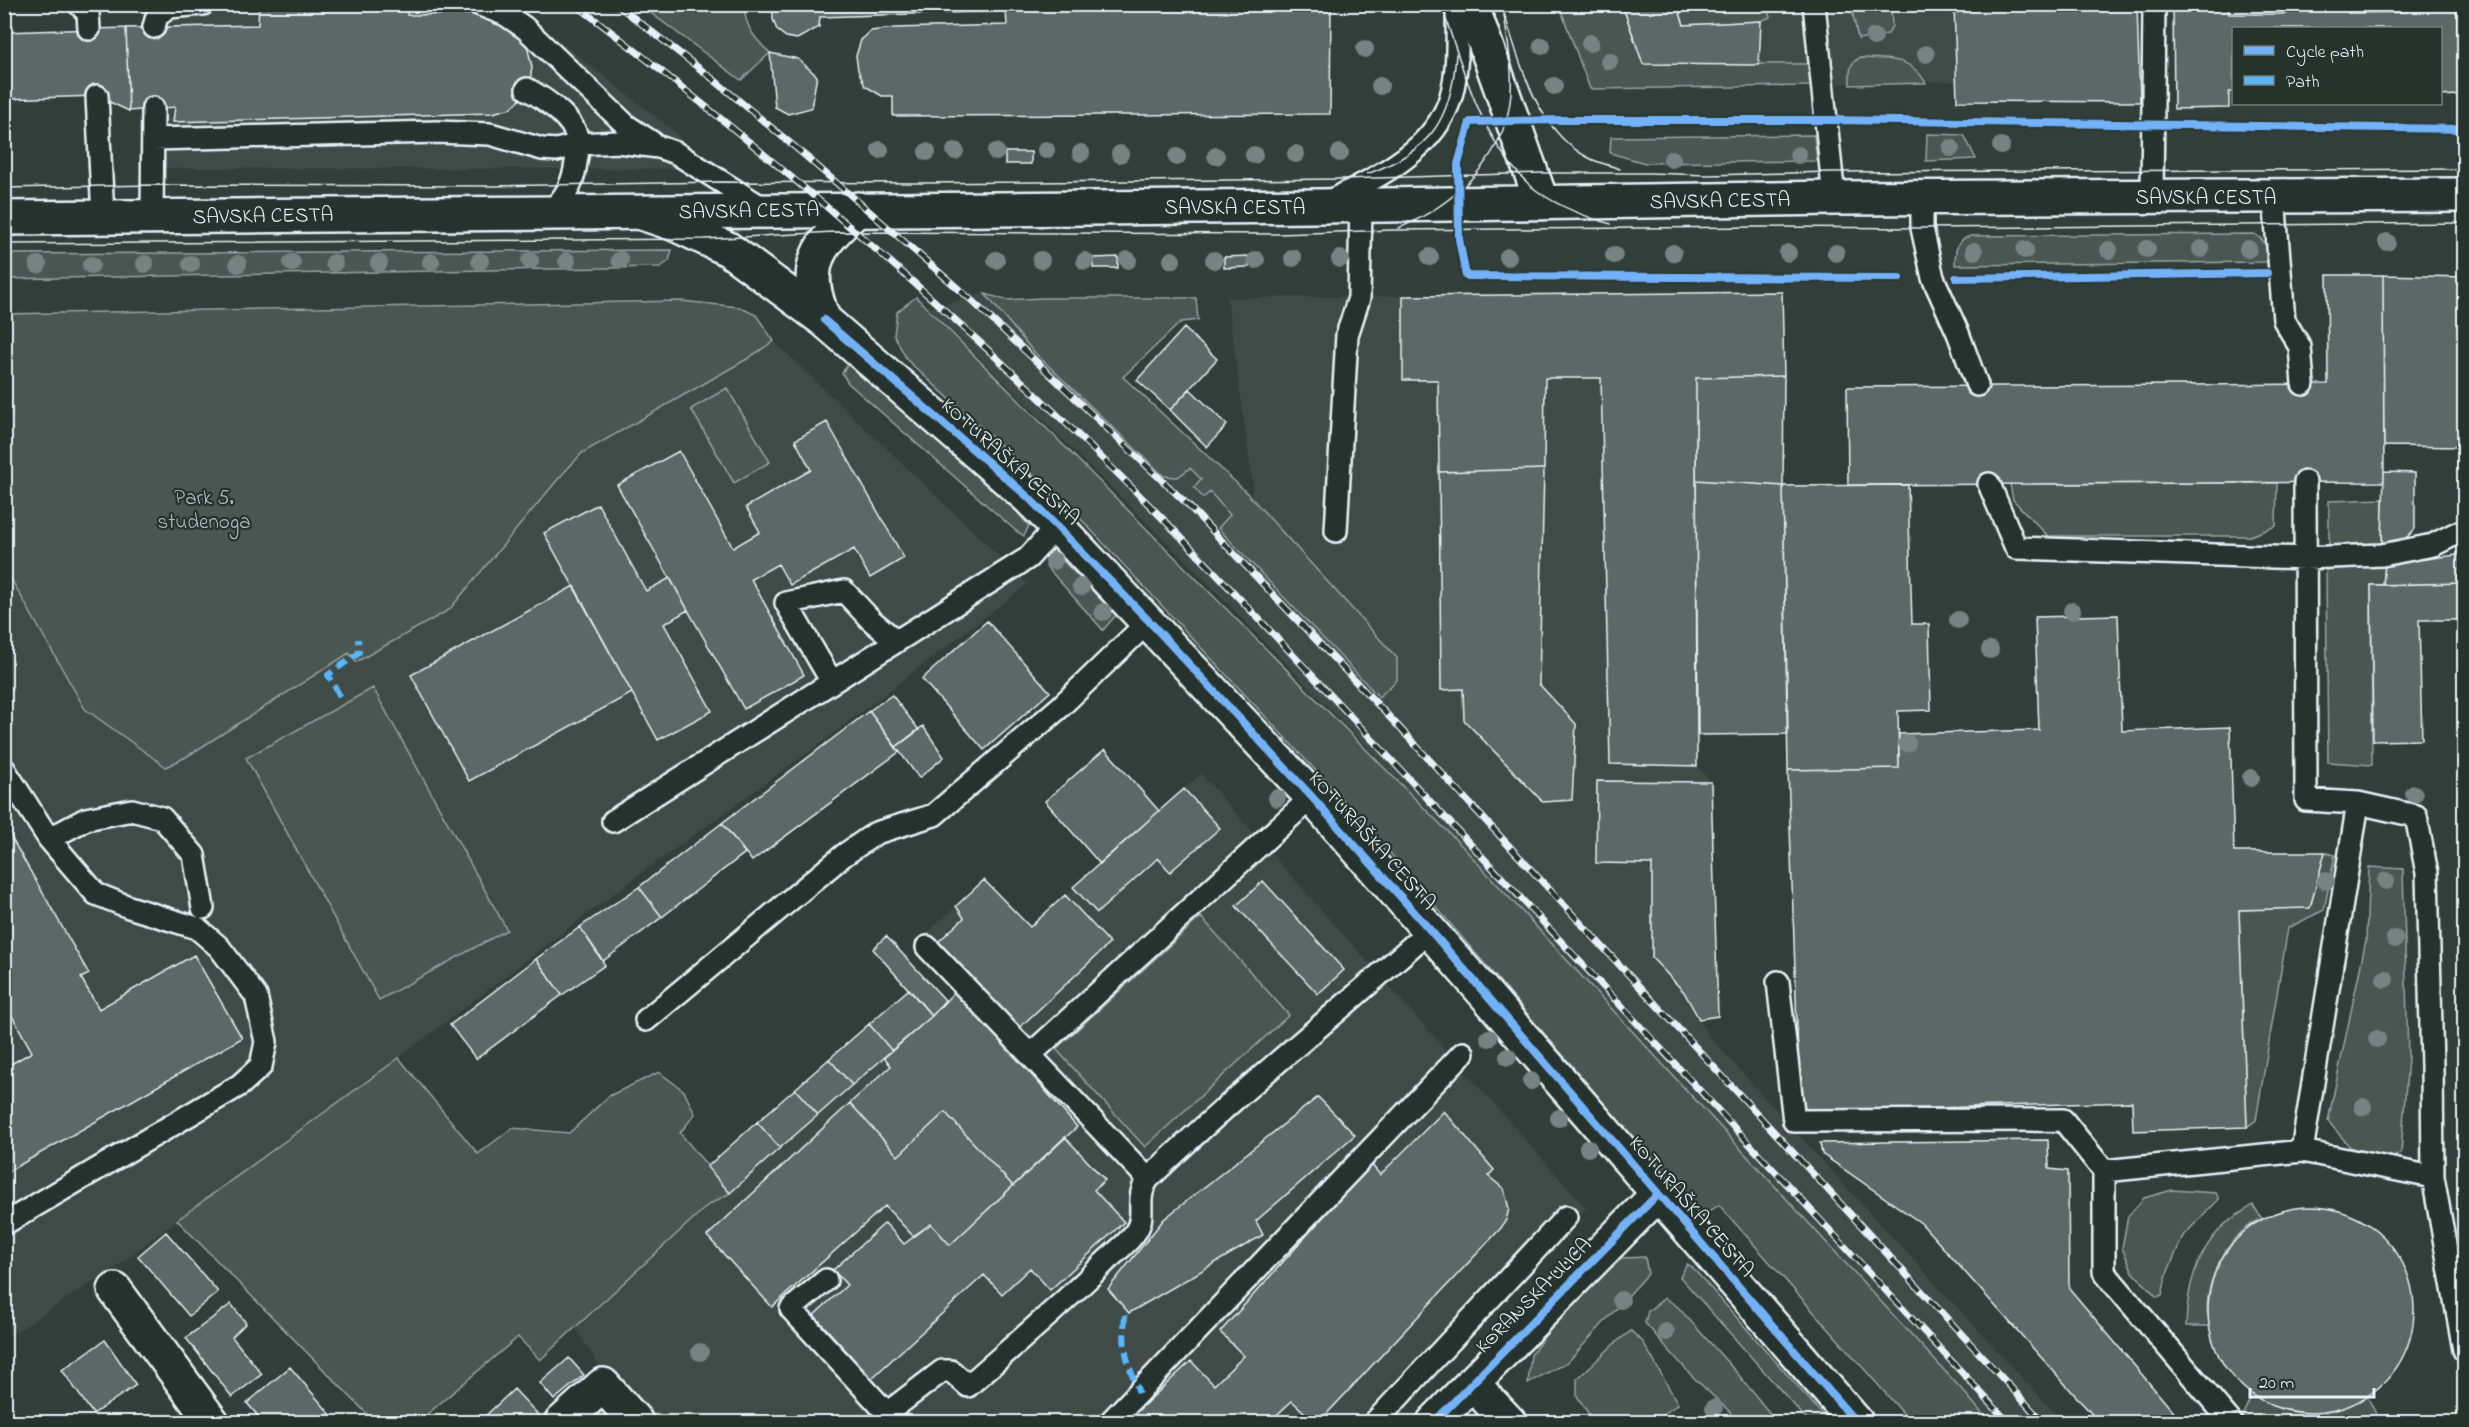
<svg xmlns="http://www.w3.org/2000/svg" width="2469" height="1427" font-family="'Indie Flower',sans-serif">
<rect width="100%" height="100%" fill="#323e39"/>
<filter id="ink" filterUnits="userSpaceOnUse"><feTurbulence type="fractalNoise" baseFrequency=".0167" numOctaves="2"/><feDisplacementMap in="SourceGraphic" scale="12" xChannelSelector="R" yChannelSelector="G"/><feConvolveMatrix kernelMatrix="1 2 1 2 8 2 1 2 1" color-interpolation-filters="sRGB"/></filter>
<g filter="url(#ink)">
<!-- built -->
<path fill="#3f4b46" d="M151,5H507L527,16L670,128L710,169L164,168Z
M1559,5H2137L2140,102L1957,101L1956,81L1590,89Z
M1782,292L1784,376L1698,735L1697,766L1711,782L1718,1016L1699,1020L1708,1035L1812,1150L2063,1422H1989L1965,1393L1461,845L1203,578L929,308L985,294L1033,351L1163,476L1190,468L1201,479L1194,487L1202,498L1210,492L1230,515L1218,529L1397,658L1250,497L1253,485L1227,298Z
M774,341L1028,584L817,746L636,877L355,1091L177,1220L122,1263L5,1339L4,568L85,709L186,757L350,653L356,662L559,478L582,453L747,359Z
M1201,774L1586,1208L1394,1422H656L603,1372L576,1329L708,1204L730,1193L932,1016L953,993L912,947L984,880L1030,927Z"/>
<!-- green -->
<path fill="#495651" stroke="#98a4a4" stroke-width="1.5" d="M640,5H744C745,27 754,38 770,53L741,80Z
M1559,5H1622L1643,64H1808L1811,86L1590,89Z
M1677,5H1766L1770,17L1761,21L1684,25Z
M1851,5H1891L1892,26L1888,34L1858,39Z
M1860,58C1887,59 1911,56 1926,83L1850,85C1850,73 1848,63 1860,58Z
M1927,134L1964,135L1976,159L1926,161Z
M1814,135L1817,161L1645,163L1610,153L1611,137Z
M2254,234C2267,241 2267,249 2268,262L1955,265C1955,251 1956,239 1971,236Z
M672,250L669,261L660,267L4,279L5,254Z
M985,294L1006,300L1042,298H1196L1198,320L1181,322L1123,377L1245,491L1397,658V680L1379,697L1218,528L1230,515L1210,492L1203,498L1194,487L1201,479L1190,468L1178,477L1164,476L1033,351Z
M916,297L1461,845L1965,1393L1989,1422H1911L1719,1205L1701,1217L1361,819L1078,516L907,360L894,335L897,312Z
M681,301L739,307L756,315L774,341L747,359L582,453L559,478L449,610L356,662L349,653L186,757L166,767L85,709L5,568V314Z
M848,364L1018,513L1029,526L1024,536L1016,531L848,383L842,373Z
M727,388L770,462L734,483L691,409Z
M2277,483L2276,526L2250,536H2048L2013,500L2010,484Z
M2383,499L2382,544L2329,547V501Z
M1053,551L1116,615L1103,630L1046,566L1048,556Z
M2385,564L2383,585H2371L2372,765L2328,762L2326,570Z
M373,688L507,930L379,1000L246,758Z
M2325,852L2335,855L2324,910L2288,928L2256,1120L2247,1127L2239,910L2310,907Z
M2369,867L2403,869L2408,1057L2401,1153L2384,1163L2350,1147L2328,1121L2366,940Z
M1201,917L1289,1015L1145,1147L1056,1049Z
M399,1058L478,1154L512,1128L569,1133L609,1096L659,1072L684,1091L695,1114L680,1133L730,1193L708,1205L540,1360L518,1337L418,1422H375L177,1220Z
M2172,1190L2216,1193L2219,1199L2183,1236L2166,1276L2162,1295L2157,1297L2133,1272L2122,1248L2128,1216L2144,1198Z
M2253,1205L2262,1219C2230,1232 2208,1274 2207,1308C2207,1314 2209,1320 2210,1326H2186C2187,1289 2195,1255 2222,1227C2230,1218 2243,1212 2253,1205Z
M1645,1257L1648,1274L1568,1362L1528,1383L1531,1355L1570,1302L1623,1258Z
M1687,1264L1692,1267L1829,1422H1809L1680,1277Z
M1665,1298L1678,1307L1737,1373L1777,1422H1736L1729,1411L1691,1375L1645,1323L1648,1311Z
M1631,1331L1643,1342L1678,1404L1652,1422H1594L1577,1396V1379L1615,1343Z
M2252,1395C2262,1400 2273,1406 2283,1409C2312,1417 2342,1411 2367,1396L2378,1418L2371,1422H2254L2242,1416Z"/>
<!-- building -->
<path fill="#5c6865" stroke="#e8f1f8" stroke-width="1.5" d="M259,4H407V15L482,14L506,19L526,41L532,67L530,82L524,96L511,108L493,113L173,122L175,107L129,111L126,28L258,25Z
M773,4H1331L1330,114L893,116V96H882L865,86L858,70L856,56L861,40L871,31L895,28L1007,25L1006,11L820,17L819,27L797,39L786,37L777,30L773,19Z
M1622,4H1677L1684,25L1761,21L1759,65L1643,64Z
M1954,4H2137L2140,102L1957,101Z
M2173,4H2228L2229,14H2286V4H2348V13L2407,12V4H2457L2458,95L2440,96V28H2234V92H2229V108L2174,109Z
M126,28L129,111L97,96L4,99V32Z
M770,53L798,59L817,76L811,108L788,114L775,107Z
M1005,152H1031V164H1005Z
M1248,256L1249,267L1224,268V257Z
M1118,257V268H1093V258Z
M2327,275H2383L2384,482L1848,485L1847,387L2328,384Z
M2383,275L2464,277V447L2384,446Z
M1782,292L1784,376L1696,378L1697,766L1610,764L1601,378H1545L1544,469L1439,472L1438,380H1403V296Z
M1184,328L1217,359L1170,410L1137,380Z
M1784,376L1783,486L1696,480V378Z
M1190,389L1227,425L1207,447L1170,410Z
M827,422L904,558L870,578L854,549L790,585L778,564L751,579L804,675L744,709L617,485L679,451L733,548L760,532L746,507L811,470L795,440Z
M1544,469L1539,684L1576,724L1572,800L1543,802L1464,720L1463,689L1441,690L1439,472Z
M2384,472L2415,473V529L2398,546L2382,544Z
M1696,480L1783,486L1788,734L1698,735Z
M1908,485L1912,624H1929L1931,710L1898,711L1899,768L1788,770L1783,486Z
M598,504L646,591L670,578L688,610L664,624L712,711L658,740L544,533Z
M2464,554V583L2383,585L2385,564Z
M2464,583V620H2419L2422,740L2373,741L2371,585Z
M574,586L632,693L469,781L411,675Z
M4,598L13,612L4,616Z
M2118,615L2122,731L2230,727L2234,852H2325L2310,908L2239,910L2247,1127L2133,1131L2132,1102L1800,1112L1788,770L1899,768V734L2039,730L2035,617Z
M987,621L1050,692L984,750L922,679Z
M892,695L919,730L896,747L869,711Z
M869,711L899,752L752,861L722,823Z
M923,726L944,757L919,778L896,747Z
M1105,749L1159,811L1100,864L1045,801Z
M1597,781L1711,782L1718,1016L1699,1019L1684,992L1652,958V864L1596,863Z
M1184,789L1220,828L1170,872L1158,858L1097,913L1073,887Z
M722,823L745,853L662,917L639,887Z
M4,825L89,974L81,978L99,1009L194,955L242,1038L4,1174V1068L32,1052L10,1012L4,1015Z
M984,880L1030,927L1065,895L1110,943L1019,1028L938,942L964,918L956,906Z
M1263,881L1344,970L1318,994L1236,906Z
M639,887L662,917L603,961L580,927Z
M580,927L605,965L562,995L536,959Z
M886,936L945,1000L932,1016L873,949Z
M536,959L562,995L476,1059L450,1025Z
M909,989L932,1016L892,1051L869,1024Z
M954,992L1010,1050L1077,1127L1013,1186L945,1112L898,1156L850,1103L891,1066L884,1057L932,1016Z
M869,1024L892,1051L852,1085L829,1059Z
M829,1059L852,1085L818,1115L795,1089Z
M795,1089L818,1115L780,1148L757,1122Z
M1318,1097L1355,1135L1256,1221L1263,1235L1129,1313L1108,1289L1164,1219Z
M850,1103L898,1156L945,1112L1013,1186L950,1245L931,1224L913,1236L885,1206L772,1307L707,1236Z
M1444,1111L1494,1170L1488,1176L1504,1189L1509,1209L1506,1220L1501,1228L1319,1422H1315L1292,1401L1269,1422H1126L1191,1361L1214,1385L1244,1356L1220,1332L1371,1164L1380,1175Z
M757,1122L780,1148L730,1193L707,1167Z
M1065,1137L1105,1180L1094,1190L1124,1222L1050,1290L1030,1268L1002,1294L984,1275L871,1379L814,1315L847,1285L833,1270L885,1223L904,1244L931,1224L950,1245Z
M2048,1140L2049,1169L2068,1171L2069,1288L2182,1422H2099L1921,1223L1822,1154L1820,1143Z
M2208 1310a103 103 0 1 1 206 0a103 103 0 1 1-206 0Z
M166,1232L218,1292L189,1316L138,1256Z
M231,1304L246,1323L232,1337L262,1374L232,1397L186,1338Z
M105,1340L136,1385L93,1414L62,1370Z
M569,1358L584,1375L554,1400L540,1383Z
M290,1367L337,1422H263L247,1403Z
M514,1389L545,1422H483L481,1420Z
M606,1397L628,1422H591L585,1416Z"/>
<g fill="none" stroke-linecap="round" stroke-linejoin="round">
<defs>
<path id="lane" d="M79,4L88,13L89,29
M478,4L506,15L525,28L627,126L653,143
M1814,4L1834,198
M154,27L157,16L169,7L203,4
M527,89C545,99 575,119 578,141C579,150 576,160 575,169C571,187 564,200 549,212
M97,96L103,217
M153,139L437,132L490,134L542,149L557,150L578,144L618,142L659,147L676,153L766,210
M2152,197L2154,4
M2274,197L2284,320L2300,347L2303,384
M1922,199V228L1933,278L1958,333L1977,385
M1330,201C1376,178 1436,150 1451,96C1459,68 1457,34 1457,4
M152,216L153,108
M2305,482L2306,800L2358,803L2416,816L2427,873L2432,1066L2433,1177L2464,1350
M1989,484L2016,548L2305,558L2382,555L2433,545L2457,533
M1336,531L1347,335L1359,298L1361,205
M832,682L786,603L844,591L871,620L896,641
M4,769L49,839L96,894L129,907L197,928L219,947L256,996L266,1042L261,1066L240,1085L4,1224
M2358,803L2302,1151L2433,1177
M613,821L1028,558L1057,526
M49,839L86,819L132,810L162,818L194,855L203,908
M927,947L1030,1055
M1778,982L1794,1121L2063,1120L2104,1171
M646,1020L844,855L876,833L934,815L1059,708L1149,621
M1148,1179L1030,1055L1312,797
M826,1280L791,1309L887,1413L942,1371H951L968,1386C1013,1346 1061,1306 1104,1263C1114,1253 1129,1243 1136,1231C1147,1214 1134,1199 1148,1179C1238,1092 1337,1014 1430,930
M1110,1422L1463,1053
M1375,1422L1566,1217
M2231,1422L2104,1272V1171L2302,1151"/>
<path id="street" d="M642,213L675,224L728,249L770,280L824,320L1028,497L1057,526L1312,797L1487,996L1856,1422
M824,320C800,265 818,245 858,209
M115,1290L212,1422
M1472,1383L1509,1422
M562,1422L603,1385L636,1422
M1434,1422L1658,1194"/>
<path id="secondary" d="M1471,4L1542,203
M4,218L1319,206L1834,198L2464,195"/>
</defs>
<!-- lane casing -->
<use href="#lane" stroke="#e8f1f8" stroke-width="26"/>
<!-- street casing -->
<use href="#street" stroke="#e8f1f8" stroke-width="38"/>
<!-- secondary casing -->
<use href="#secondary" stroke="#e8f1f8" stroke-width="38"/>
<!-- lane -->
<use href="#lane" stroke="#26332d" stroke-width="21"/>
<!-- street -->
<use href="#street" stroke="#26332d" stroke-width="33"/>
<!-- secondary -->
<use href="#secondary" stroke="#26332d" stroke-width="33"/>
<!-- tram -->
<path stroke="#e8f1f8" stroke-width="1.5" d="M1441,4C1462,66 1484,153 1540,193C1562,208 1586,217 1611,224
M1501,4C1519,57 1534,130 1589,158C1599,163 1609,165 1620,169
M1367,174C1430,151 1452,121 1456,54
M4,188L152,185L493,186L721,182L923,183L1343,179L1541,173H1649L1708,175L1831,172L2464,169
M1399,228C1451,206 1502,162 1510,102C1514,74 1508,43 1504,15
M4,244L705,239L833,232L1280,234L1393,230L1760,227L1922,228L2464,223"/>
<defs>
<path id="rail" d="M575,4C785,164 985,338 1170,526C1278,637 1383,752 1490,865C1663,1050 1835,1236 2008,1422
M616,4L713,79L802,153L969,298L1185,502L1397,725L2043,1422"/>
</defs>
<!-- rail casing -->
<use href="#rail" stroke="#e8f1f8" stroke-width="7"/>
<!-- rail -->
<use href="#rail" stroke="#26332d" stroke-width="4.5" stroke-dasharray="14" stroke-linecap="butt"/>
<!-- quiet -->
<path stroke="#59b6f9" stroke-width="6" stroke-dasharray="12 6" stroke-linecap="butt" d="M340,696L328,675L359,653L358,639
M1125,1315C1122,1351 1127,1360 1139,1393"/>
<defs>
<path id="cycleway" d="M1899,278L1466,276L1459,239L1458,164L1470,122L1559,120H1826L2464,129
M1956,278L2267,273
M824,320L1028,497L1149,621L1312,797L1430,930L1856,1422
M1434,1422L1658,1194"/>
</defs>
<!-- cycleway casing -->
<use href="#cycleway" stroke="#26332d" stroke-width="11"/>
<!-- cycleway -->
<use href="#cycleway" stroke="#73b2f8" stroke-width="8"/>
</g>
<!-- trees -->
<g fill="#778382">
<circle cx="1874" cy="37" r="9"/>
<circle cx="1590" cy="43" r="9"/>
<circle cx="1542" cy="46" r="9"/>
<circle cx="1365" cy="49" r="9"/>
<circle cx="1926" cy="54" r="9"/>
<circle cx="1609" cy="61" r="9"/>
<circle cx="1380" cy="86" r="9"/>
<circle cx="1554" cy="86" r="9"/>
<circle cx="2001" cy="146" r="9"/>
<circle cx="1951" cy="148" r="9"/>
<circle cx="880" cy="150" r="9"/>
<circle cx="1046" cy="150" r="9"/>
<circle cx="955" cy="151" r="9"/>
<circle cx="927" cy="152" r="9"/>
<circle cx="996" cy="152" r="9"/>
<circle cx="1081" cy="153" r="9"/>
<circle cx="1340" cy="153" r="9"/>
<circle cx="1120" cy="154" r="9"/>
<circle cx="1296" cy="154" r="9"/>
<circle cx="1254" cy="155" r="9"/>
<circle cx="1798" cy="155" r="9"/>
<circle cx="1216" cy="156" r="9"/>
<circle cx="1177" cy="157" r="9"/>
<circle cx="1672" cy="159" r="9"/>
<circle cx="2387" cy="242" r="9"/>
<circle cx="2147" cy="249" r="9"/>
<circle cx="2201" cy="249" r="9"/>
<circle cx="2248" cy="249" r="9"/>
<circle cx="2025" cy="250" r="9"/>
<circle cx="2109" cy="250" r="9"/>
<circle cx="1974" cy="251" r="9"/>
<circle cx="1673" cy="253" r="9"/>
<circle cx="1788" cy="253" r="9"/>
<circle cx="1836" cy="253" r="9"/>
<circle cx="1614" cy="255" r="9"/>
<circle cx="1430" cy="257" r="9"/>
<circle cx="1508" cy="257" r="9"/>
<circle cx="1293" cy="258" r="9"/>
<circle cx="1340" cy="259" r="9"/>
<circle cx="620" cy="260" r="9"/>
<circle cx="996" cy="260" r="9"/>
<circle cx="1041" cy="260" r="9"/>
<circle cx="1128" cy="260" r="9"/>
<circle cx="1172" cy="260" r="9"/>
<circle cx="1214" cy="260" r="9"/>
<circle cx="1256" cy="260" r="9"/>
<circle cx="480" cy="261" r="9"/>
<circle cx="530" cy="261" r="9"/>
<circle cx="567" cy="261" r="9"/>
<circle cx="1085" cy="261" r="9"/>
<circle cx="431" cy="262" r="9"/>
<circle cx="292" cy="263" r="9"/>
<circle cx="334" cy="263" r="9"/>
<circle cx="379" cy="263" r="9"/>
<circle cx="145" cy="264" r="9"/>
<circle cx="191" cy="264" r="9"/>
<circle cx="238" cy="264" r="9"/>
<circle cx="38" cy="265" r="9"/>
<circle cx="91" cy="265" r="9"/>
<circle cx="1054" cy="561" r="9"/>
<circle cx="1081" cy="587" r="9"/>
<circle cx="2072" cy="611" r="9"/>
<circle cx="1103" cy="612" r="9"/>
<circle cx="1958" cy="620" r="9"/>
<circle cx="1990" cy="650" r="9"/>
<circle cx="1907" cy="743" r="9"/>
<circle cx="2251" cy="778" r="9"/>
<circle cx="2414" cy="794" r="9"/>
<circle cx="1277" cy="798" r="9"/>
<circle cx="2326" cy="881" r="9"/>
<circle cx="2386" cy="881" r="9"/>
<circle cx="2395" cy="939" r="9"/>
<circle cx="2385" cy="979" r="9"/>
<circle cx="1489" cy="1038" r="9"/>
<circle cx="2377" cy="1039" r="9"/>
<circle cx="1508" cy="1057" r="9"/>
<circle cx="1531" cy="1081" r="9"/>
<circle cx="2363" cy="1107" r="9"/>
<circle cx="1559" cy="1118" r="9"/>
<circle cx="1588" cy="1148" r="9"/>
<circle cx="1621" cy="1300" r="9"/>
<circle cx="1666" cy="1332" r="9"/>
<circle cx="700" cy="1352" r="9"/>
<circle cx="1714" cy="1408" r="9"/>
</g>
</g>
<g text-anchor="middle" stroke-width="4.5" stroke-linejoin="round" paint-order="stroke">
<!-- street labels -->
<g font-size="21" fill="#e8f1f8" stroke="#26332d">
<text x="2206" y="204">SAVSKA CESTA</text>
<text transform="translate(1720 200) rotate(-1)" y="7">SAVSKA CESTA</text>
<text x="1235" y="214">SAVSKA CESTA</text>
<text transform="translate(749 210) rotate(-1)" y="7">SAVSKA CESTA</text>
<text transform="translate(263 215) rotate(-1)" y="7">SAVSKA CESTA</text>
<text transform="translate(1011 461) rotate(42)" y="7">KOTURAŠKA CESTA</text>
<text transform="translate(1373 840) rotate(48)" y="7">KOTURAŠKA CESTA</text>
<text transform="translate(1692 1206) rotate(49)" y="7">KOTURAŠKA CESTA</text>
<text transform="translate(1533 1295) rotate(-45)" y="7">KORANSKA ULICA</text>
</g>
<!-- park labels -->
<g font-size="21" fill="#b0bbbe" stroke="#26332d">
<text x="204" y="504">Park 5.<tspan x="204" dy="24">studenoga</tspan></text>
</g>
</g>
<!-- margin -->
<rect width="2469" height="1427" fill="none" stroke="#26332d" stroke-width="24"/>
<rect x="12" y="12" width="2445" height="1403" fill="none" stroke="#e8f1f8" stroke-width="2" filter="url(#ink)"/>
<!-- legend -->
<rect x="2232" y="27" width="210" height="78" fill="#26332d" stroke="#747f7e" stroke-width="1.5"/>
<rect x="2244" y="46" width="30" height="9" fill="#73b2f8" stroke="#747f7e" stroke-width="1.5"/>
<text x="2286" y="57" font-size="18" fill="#e8f1f8">Cycle path</text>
<rect x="2244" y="76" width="30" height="9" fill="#59b6f9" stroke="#747f7e" stroke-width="1.5"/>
<text x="2286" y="87" font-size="18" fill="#e8f1f8">Path</text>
<!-- scale -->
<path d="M2250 1388v9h124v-9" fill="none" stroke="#e8f1f8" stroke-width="3"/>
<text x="2259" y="1388" font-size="18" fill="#e8f1f8" stroke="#26332d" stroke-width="4.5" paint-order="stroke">20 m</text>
</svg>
